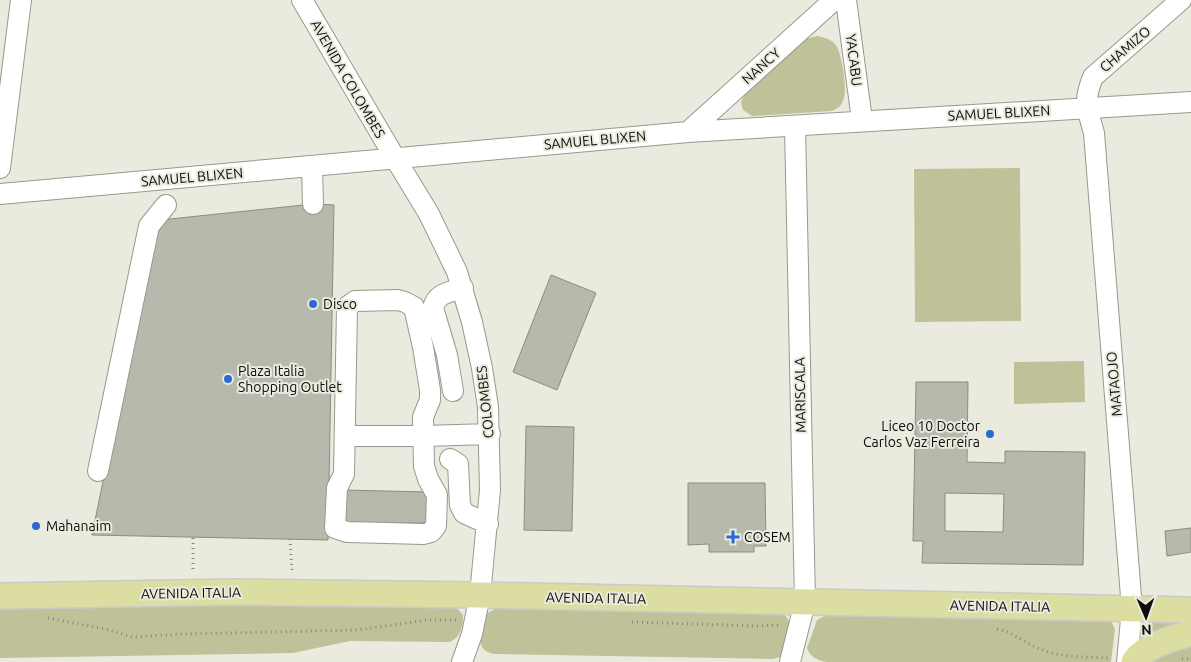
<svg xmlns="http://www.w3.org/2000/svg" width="1191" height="662" font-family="Ubuntu,sans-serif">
<rect width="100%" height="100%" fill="#eaebde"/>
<!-- green -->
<path fill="#bfc199" d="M817,36C824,37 830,39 835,44C842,52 848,91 843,101C841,106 837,109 832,111L752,116L743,110L741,102L745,94L806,39Z
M1020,168L1021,321L915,322L914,169Z
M1084,361L1085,402L1014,404V362Z
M242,604L456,607L463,615C463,626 461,637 450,642L350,641L293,653L0,658V608Z
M496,608L777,613L786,616L790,623L780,657L773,659L494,654C472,650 482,630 486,614Z
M829,614L1105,618L1111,621L1115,629L1111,662H826C817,660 810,657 807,648L817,620Z
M1155,621H1191V662H1144V643L1146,627Z"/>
<!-- building -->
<path fill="#b8b9ad" stroke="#8c8c81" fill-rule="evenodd" d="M313,204L334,205L328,540L92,535L156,223L170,219Z
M551,275L596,293L557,390L513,372Z
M916,382H968L967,462L1005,463V451L1085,452L1083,565L922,563L923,541H913ZM945,493L1004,494L1003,532L945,531Z
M526,426L574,427L572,531L524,530Z
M688,483H765L766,546H754V552H709V544L688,545Z
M345,490L427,492L426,523H391V528L344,523Z
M1191,528V552L1167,556L1165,531Z"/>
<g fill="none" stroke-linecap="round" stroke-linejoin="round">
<defs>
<path id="minor" d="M302,0L395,158L429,214L457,272L472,322L482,368L488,407L490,490L480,595L472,634L462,662
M846,0L862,120
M688,132L834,0
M312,166L313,204
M0,168L21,0
M0,194L688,132L1191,102
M398,300L405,302L414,307L423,347L430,390V400L423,417L424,466L428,479L437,495L436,526L431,532L424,534L347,532L335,528L337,488L344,474L347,307L355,301Z
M453,391L447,355L433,308C436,293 450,292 463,288
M346,436H424L490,434
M450,459L458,464L460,505L464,513L488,524
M98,471L149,226L166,205
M790,662L805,602L795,126
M1127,662L1132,609L1094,133C1087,108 1083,101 1093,77L1181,0"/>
<path id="major" d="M0,596L234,592L480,595L1191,610
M1134,662C1142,647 1175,637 1191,633"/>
</defs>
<!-- minor casing -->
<use href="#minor" stroke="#98998d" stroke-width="22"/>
<!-- major casing -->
<use href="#major" stroke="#cacac9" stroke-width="28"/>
<!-- path -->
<path stroke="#88887f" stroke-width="3" stroke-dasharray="1 4" stroke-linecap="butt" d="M193,538V573
M290,539L292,571
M48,618L105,629L132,637L183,634L357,630L427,620H456
M632,622L755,626L781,625
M997,629C1013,632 1025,643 1040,649C1061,658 1088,657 1110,658
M1182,659H1191"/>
<!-- minor -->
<use href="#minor" stroke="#fff" stroke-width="20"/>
<!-- major -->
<use href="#major" stroke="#dbdda1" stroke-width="25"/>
</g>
<!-- markers -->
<g fill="#2969d5" stroke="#eaebde" stroke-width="2">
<circle cx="313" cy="304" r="5"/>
<circle cx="228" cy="379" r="5"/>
<circle cx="990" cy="434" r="5"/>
<circle cx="36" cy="526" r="5"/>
<path d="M730.5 529.5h5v5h5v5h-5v5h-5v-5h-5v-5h5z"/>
</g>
<g text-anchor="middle" stroke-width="4" stroke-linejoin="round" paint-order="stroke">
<!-- street labels -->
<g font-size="14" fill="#0d0d09" stroke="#eaebde">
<text transform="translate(1125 49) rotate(-41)" y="5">CHAMIZO</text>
<text transform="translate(854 60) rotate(83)" y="5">YACABU</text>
<text transform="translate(761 66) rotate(-42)" y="5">NANCY</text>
<text transform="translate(348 79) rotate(60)" y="5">AVENIDA COLOMBES</text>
<text transform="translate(999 113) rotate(-3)" y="5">SAMUEL BLIXEN</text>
<text transform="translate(595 140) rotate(-5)" y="5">SAMUEL BLIXEN</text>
<text transform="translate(192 177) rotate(-5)" y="5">SAMUEL BLIXEN</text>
<text transform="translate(1114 384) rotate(-95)" y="5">MATAOJO</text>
<text transform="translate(800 395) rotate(-91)" y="5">MARISCALA</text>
<text transform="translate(485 402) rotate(-96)" y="5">COLOMBES</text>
<text transform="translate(191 593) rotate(-1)" y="5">AVENIDA ITALIA</text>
<text transform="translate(596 598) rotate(1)" y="5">AVENIDA ITALIA</text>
<text transform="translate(1000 606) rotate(1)" y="5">AVENIDA ITALIA</text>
</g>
<!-- poi labels -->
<g font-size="14" fill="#0d0d09" stroke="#eaebde" text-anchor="start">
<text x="323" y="309">Disco</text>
<text x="238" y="376">Plaza Italia<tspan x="238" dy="16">Shopping Outlet</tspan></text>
<text x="980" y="431" text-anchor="end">Liceo 10 Doctor<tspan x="980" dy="16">Carlos Vaz Ferreira</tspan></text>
<text x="46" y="531">Mahanaim</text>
<text x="744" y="542">COSEM</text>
</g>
</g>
<!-- north arrow -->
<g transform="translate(1146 617) rotate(178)" stroke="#eaebde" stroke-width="4" paint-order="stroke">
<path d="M0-4L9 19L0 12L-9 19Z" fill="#0d0d09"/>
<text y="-8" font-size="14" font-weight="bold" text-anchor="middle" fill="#0d0d09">N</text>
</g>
</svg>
